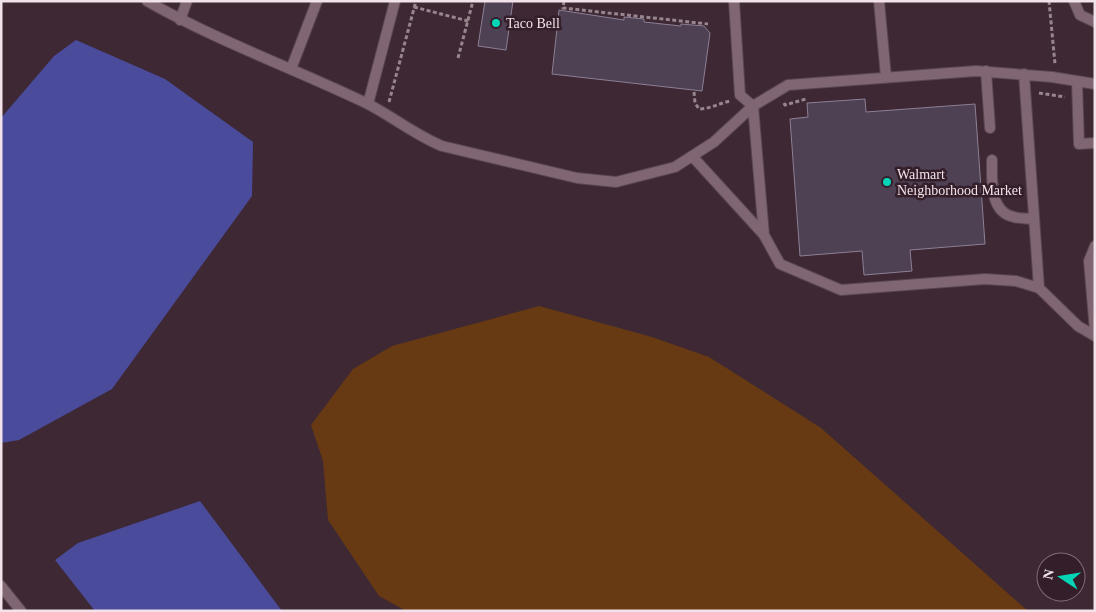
<svg xmlns="http://www.w3.org/2000/svg" width="1096" height="612" font-family="Georgia,serif">
<rect width="100%" height="100%" fill="#3d2833"/>
<!-- green -->
<path fill="#683a14" d="M539,306L652,337L709,357L821,428L1028,611H406L379,596L328,520L323,461L311,425L353,369L392,346Z"/>
<!-- water -->
<path fill="#4b4b9c" d="M76,40L165,79L253,142L252,196L112,389L19,440L1,443V118L54,56Z
M200,501L282,611H95L55,560L78,543Z"/>
<!-- building -->
<path fill="#4e4154" stroke="#8d7f95" d="M485,1H513L506,50L478,46Z
M559,10L624,20V17L644,19V22L681,26V24L704,26L710,33L702,91L552,74Z
M865,99L866,112L975,104L985,244L910,250L912,271L864,275L862,251L800,256L790,119L808,117L807,103Z"/>
<g fill="none" stroke-linecap="round" stroke-linejoin="round">
<defs>
<path id="service" d="M147,1C217,41 293,68 366,103C392,116 415,135 442,146L577,178L616,182L675,167L714,142L753,106L788,85L976,71L1052,77L1095,84
M734,1L740,95L753,106L764,235L780,264L841,290L985,279L1016,281L1039,288L1078,326L1095,336
M879,1L886,77
M1074,1L1080,15L1095,22
M180,20L187,1
M291,69L317,1
M986,71L990,128
M1024,74L1039,288
M1077,81L1079,144L1095,143
M368,104L395,1
M692,156L764,235
M992,160C992,179 989,212 1014,217C1020,219 1027,218 1033,219
M1095,246L1089,261L1095,331
M1,586L21,611"/>
</defs>
<!-- service casing -->
<use href="#service" stroke="#5a4750" stroke-width="12"/>
<!-- path -->
<path stroke="#98868f" stroke-width="3" stroke-dasharray="4 2.5" stroke-linecap="butt" d="M564,1L563,8L708,24
M1049,1L1055,64
M414,7L468,21
M458,58L473,1
M694,92L695,103L699,109C710,109 720,103 730,101
M1039,93L1065,97
M389,102L416,1
M784,103L785,105L806,99"/>
<!-- service -->
<use href="#service" stroke="#7f6672" stroke-width="10"/>
</g>
<!-- markers -->
<g fill="#05d5b6" stroke="#331e29" stroke-width="2">
<circle cx="496" cy="23" r="5"/>
<circle cx="887" cy="182" r="5"/>
</g>
<g text-anchor="middle" stroke-width="5" stroke-linejoin="round" paint-order="stroke">
<!-- poi labels -->
<g font-size="14" fill="#f2e3ea" stroke="#331e29" text-anchor="start">
<text x="506" y="28">Taco Bell</text>
<text x="897" y="179">Walmart<tspan x="897" dy="16">Neighborhood Market</tspan></text>
</g>
</g>
<!-- border -->
<rect width="1096" height="612" fill="none" stroke="#f2e3ea" stroke-width="5"/>
<!-- north arrow -->
<g transform="translate(1061 577) rotate(282)"><circle r="24" fill="#331e29" stroke="#7f6d76"/>
<path d="M0-4L9 19L0 12L-9 19Z" fill="#05d5b6"/>
<text y="-8" font-size="14" font-weight="bold" text-anchor="middle" fill="#f2e3ea">N</text>
</g>
</svg>
